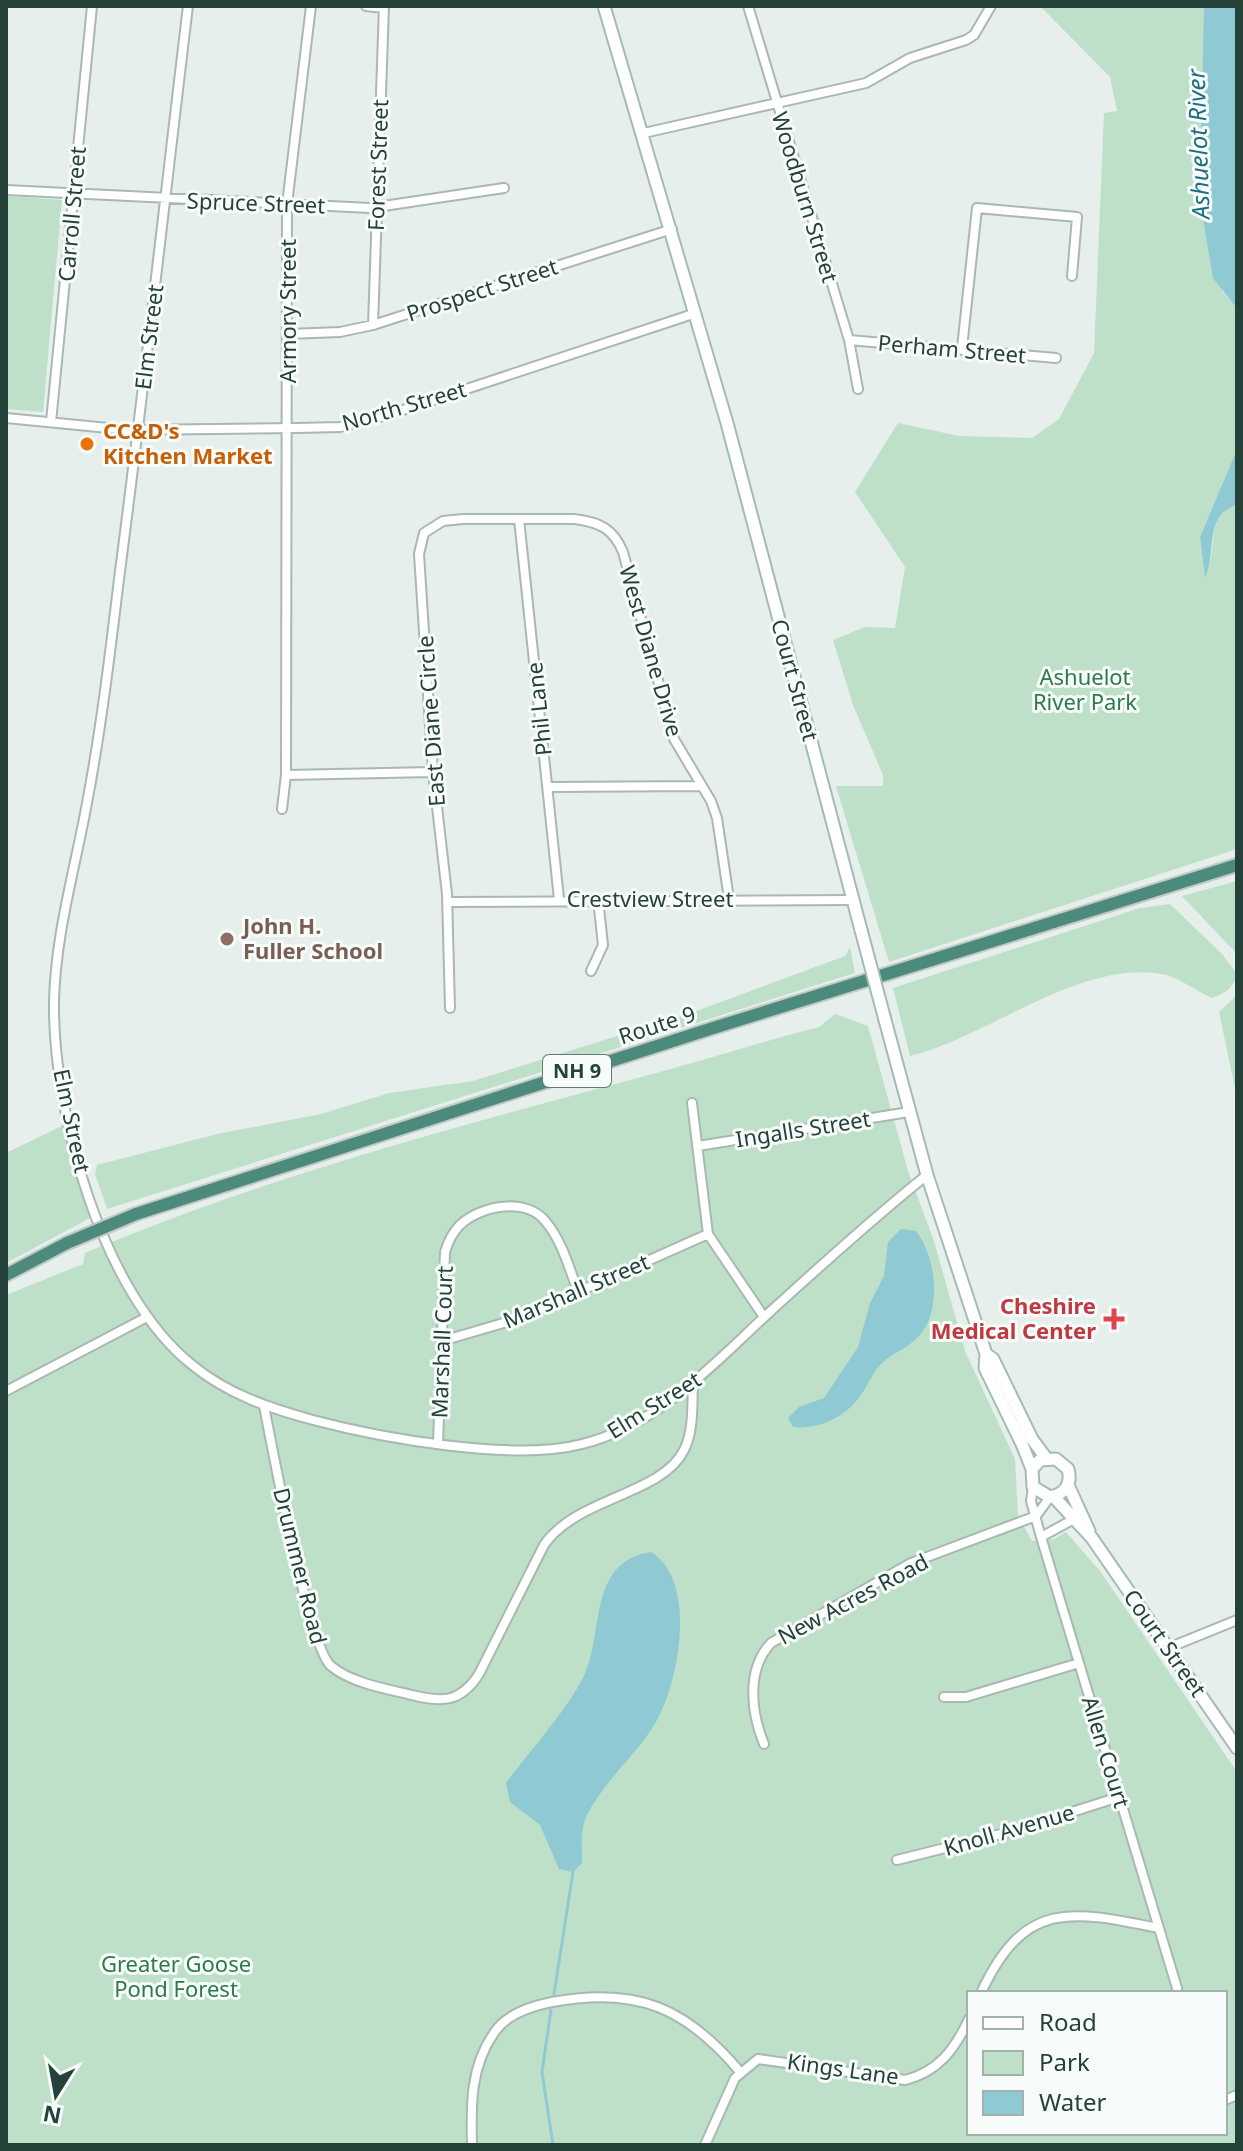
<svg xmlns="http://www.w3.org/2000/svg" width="1243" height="2151" font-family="'Noto Sans',sans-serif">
<rect width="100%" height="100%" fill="#e6efeb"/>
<!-- green -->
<path fill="#bfe0c8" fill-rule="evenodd" d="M1040,6H1204V82L1222,291L1237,309V449L1200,537L1205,576C1219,552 1203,515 1237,505V849L889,962L836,786H883V775L853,705L833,640L865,627L895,628L905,567L855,492L898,423L959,436L1032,438L1059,419L1094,353L1104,113L1117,111L1110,77Z
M6,196L62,200L43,412L6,409Z
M1237,881V954L1182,896Z
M1170,904L1222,954L1237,974C1233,988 1226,993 1212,998C1196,991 1178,977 1162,974C1078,960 989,1037 910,1056L893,988L1140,908Z
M850,947L855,973L107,1209L95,1174L97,1165L217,1134L321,1114L389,1093L473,1081L688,1014L845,956Z
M1237,995V1098L1219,1012Z
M835,1014L868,1026L908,1171L934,1241L965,1351L1015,1459L1018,1516L1032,1541L1054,1539L1066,1532L1100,1571L1237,1772V2145H6V1295L83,1264L85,1253C270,1175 463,1125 656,1073C711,1058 764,1041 819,1027ZM969,1993H1225V2133H969Z
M64,1125L90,1218L6,1263V1153Z"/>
<!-- water -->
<path fill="#8ec9d4" d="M1204,6H1237V309L1213,278L1204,225L1200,192Z
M1237,449V505C1203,515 1217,553 1205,578L1200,537Z
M901,1229L916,1231C936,1256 944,1314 916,1339C906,1349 891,1354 881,1364C873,1372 868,1385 861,1395C846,1417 818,1430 793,1427L788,1418L799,1407L824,1398L858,1347L870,1303L884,1276L888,1242Z
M651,1552C698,1580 679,1682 656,1722C637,1755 605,1779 587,1815C580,1830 582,1847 582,1863L573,1872L559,1869L540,1825L510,1802L506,1783C529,1752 566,1711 583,1678C605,1635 586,1562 651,1552Z"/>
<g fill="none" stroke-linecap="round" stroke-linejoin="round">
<!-- stream -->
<path stroke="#8ec9d4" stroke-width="3" d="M554,1994L573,1872
M551,2010L542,2072L553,2145"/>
<defs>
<path id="minor" d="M188,6C165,197 144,388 119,579C110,654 101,729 87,803C75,869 55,936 54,1003C53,1114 102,1292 191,1364C227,1394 269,1408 313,1420C381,1438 514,1462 582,1444C660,1425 716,1361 773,1309C824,1263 874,1217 927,1175
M366,6L384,8
M748,6L849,340L858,389
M644,133L866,83L910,58L966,40L974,35L991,6
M6,190L370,208L504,188
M373,325L384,6
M288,334L340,332L373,325L672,229
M849,340L1056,358
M962,348L977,208L1077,217L1072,276
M6,418L129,430L297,428L340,427L391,414L696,313
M51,422L92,6
M519,519L559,899
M286,775L433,772
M548,787L701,786
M282,809L286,775L287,204L311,6
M447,902L853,900
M591,971L603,945L598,899
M450,1008L447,894L433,772L419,554L424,533L443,521L463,519H574C599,522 613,528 623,552L674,739L711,801L717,818L729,899
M692,1103L708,1234L764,1317
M698,1146L909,1112
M442,1341L517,1319L708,1234
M6,1391L147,1317
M264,1406C272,1446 309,1648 331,1666C351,1683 387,1689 412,1695C443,1703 461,1702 479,1674L544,1545C577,1497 662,1495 684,1450C694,1431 692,1404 693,1383
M438,1443L445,1252C448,1242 452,1233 460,1225C481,1205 527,1197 546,1222C562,1241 569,1268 578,1291
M1033,1487L1031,1501L1041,1537L1177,1988
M1041,1537L1074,1519
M1168,1648L1237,1620
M944,1697H966L1079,1663
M764,1744C751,1712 746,1670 771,1643L911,1563L1036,1516L1050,1497
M897,1860L1009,1832L1119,1797
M981,1993C1024,1900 1070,1910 1158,1928
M1225,2100L1237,2095
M472,2145C471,2106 470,2067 494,2033C506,2014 532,2006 552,2002C637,1986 687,2008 741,2073
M705,2145L735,2078L758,2059L905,2080C938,2072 955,2049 969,2019"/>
<path id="secondary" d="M604,6L727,423L861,930
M885,1020L927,1175L986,1354L985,1368L1022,1444L1032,1469L1033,1487L1050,1497C1065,1494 1072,1484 1068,1469L1056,1459L1040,1460L1032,1469
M986,1354L993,1359L1032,1439L1046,1458
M1068,1485L1089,1531
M1053,1496L1092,1538L1237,1748"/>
<path id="trunk" d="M136,1214L710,1029L1237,865
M6,1275L67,1243"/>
</defs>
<!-- minor casing -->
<use href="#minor" stroke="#a8b8b2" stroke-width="12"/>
<!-- secondary casing -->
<use href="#secondary" stroke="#a4bbb3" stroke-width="15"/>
<!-- trunk casing -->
<use href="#trunk" stroke="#c2cac8" stroke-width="16"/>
<!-- minor -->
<use href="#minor" stroke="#fff" stroke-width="8"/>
<!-- secondary -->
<use href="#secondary" stroke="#fff" stroke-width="11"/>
<!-- trunk -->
<use href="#trunk" stroke="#4c8a7c" stroke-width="12"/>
<defs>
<path id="secondary-bridge" d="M861,930L885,1020"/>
<path id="trunk-bridge" d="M67,1243L136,1214"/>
</defs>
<!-- secondary-bridge casing -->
<use href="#secondary-bridge" stroke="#a4bbb3" stroke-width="15" stroke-linecap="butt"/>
<!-- trunk-bridge casing -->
<use href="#trunk-bridge" stroke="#c2cac8" stroke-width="16" stroke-linecap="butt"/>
<!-- secondary-bridge -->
<use href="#secondary-bridge" stroke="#fff" stroke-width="11"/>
<!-- trunk-bridge -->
<use href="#trunk-bridge" stroke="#4c8a7c" stroke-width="12"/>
</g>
<!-- markers -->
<circle fill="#e8710a" stroke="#f7fbf9" stroke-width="3" cx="87" cy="444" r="8"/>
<circle fill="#8d6e63" stroke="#f7fbf9" stroke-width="3" cx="227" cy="939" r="8"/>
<path fill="#e0444e" stroke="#f7fbf9" stroke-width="3" d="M1110 1307h8v8h8v8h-8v8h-8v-8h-8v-8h8z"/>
<g text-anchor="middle" stroke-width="6" stroke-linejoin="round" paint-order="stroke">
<!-- shield labels -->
<rect fill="#f7fbf9" stroke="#637a73" stroke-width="2" x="543" y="1055" width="68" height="32" rx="6"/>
<g font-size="20" font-weight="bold" fill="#24423a">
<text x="577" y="1078">NH 9</text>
</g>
<!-- street labels -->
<g font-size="22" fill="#24423a" stroke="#f7fbf9">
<text transform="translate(378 165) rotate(-88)" y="8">Forest Street</text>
<text transform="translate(805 197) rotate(73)" y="8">Woodburn Street</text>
<text transform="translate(256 203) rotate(2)" y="8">Spruce Street</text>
<text transform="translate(72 214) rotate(-85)" y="8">Carroll Street</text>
<text transform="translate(482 290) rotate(-18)" y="8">Prospect Street</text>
<text transform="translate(288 311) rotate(-90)" y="8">Armory Street</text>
<text transform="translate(149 337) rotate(-83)" y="8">Elm Street</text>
<text transform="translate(952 349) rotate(5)" y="8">Perham Street</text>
<text transform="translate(404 406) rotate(-16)" y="8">North Street</text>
<text transform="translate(651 651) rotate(74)" y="8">West Diane Drive</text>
<text transform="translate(795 680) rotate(75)" y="8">Court Street</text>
<text transform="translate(539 709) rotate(-96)" y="8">Phil Lane</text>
<text transform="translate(431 721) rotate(-94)" y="8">East Diane Circle</text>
<text x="650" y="907">Crestview Street</text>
<text transform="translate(657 1025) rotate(-18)" y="8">Route 9</text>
<text transform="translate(72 1121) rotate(78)" y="8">Elm Street</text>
<text transform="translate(803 1129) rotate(-9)" y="8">Ingalls Street</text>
<text transform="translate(576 1291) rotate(-23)" y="8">Marshall Street</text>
<text transform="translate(442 1342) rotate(-88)" y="8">Marshall Court</text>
<text transform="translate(654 1405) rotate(-32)" y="8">Elm Street</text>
<text transform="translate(300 1566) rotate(76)" y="8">Drummer Road</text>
<text transform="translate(853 1599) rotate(-28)" y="8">New Acres Road</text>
<text transform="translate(1165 1643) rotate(55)" y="8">Court Street</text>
<text transform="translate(1106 1752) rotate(73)" y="8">Allen Court</text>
<text transform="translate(1009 1830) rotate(-16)" y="8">Knoll Avenue</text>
<text transform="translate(843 2069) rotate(8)" y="8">Kings Lane</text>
</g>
<!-- food labels -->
<g font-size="22" font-weight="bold" fill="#c56008" stroke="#f7fbf9" text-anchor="start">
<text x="103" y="439">CC&amp;D's<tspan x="103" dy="25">Kitchen Market</tspan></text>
</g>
<!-- park labels -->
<g font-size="22" fill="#2d7a4b" stroke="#f7fbf9">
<text x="1085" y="685">Ashuelot<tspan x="1085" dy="25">River Park</tspan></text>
<text x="176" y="1972">Greater Goose<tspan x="176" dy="25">Pond Forest</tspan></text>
</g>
<!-- education labels -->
<g font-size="22" font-weight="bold" fill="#785e54" stroke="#f7fbf9" text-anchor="start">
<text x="243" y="934">John H.<tspan x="243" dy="25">Fuller School</tspan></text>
</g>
<!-- health labels -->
<g font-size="22" font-weight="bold" fill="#be3a42" stroke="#f7fbf9" text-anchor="end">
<text x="1096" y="1314">Cheshire<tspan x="1096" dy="25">Medical Center</tspan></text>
</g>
<!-- water labels -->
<g font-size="24" font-style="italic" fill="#1c6f80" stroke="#f7fbf9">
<text transform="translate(1199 144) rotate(-92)" y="8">Ashuelot River</text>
</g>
</g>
<!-- border -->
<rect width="1243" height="2151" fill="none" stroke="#24423a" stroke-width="16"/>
<!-- legend -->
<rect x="967" y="1991" width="260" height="144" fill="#f7fbf9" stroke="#a3b1ad" stroke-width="2"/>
<rect x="983" y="2017" width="40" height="12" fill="#ffffff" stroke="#a3b1ad" stroke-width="2"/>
<text x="1039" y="2031" font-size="24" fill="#24423a">Road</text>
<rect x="983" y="2051" width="40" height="24" fill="#bfe0c8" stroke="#a3b1ad" stroke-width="2"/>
<text x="1039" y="2071" font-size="24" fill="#24423a">Park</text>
<rect x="983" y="2091" width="40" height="24" fill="#8ec9d4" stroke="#a3b1ad" stroke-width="2"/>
<text x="1039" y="2111" font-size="24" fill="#24423a">Water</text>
<!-- north arrow -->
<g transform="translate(56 2095) rotate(191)" stroke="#f7fbf9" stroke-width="6" paint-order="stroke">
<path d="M0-6L14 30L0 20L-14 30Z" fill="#24423a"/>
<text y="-12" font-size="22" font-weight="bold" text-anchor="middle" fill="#24423a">N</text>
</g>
</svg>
